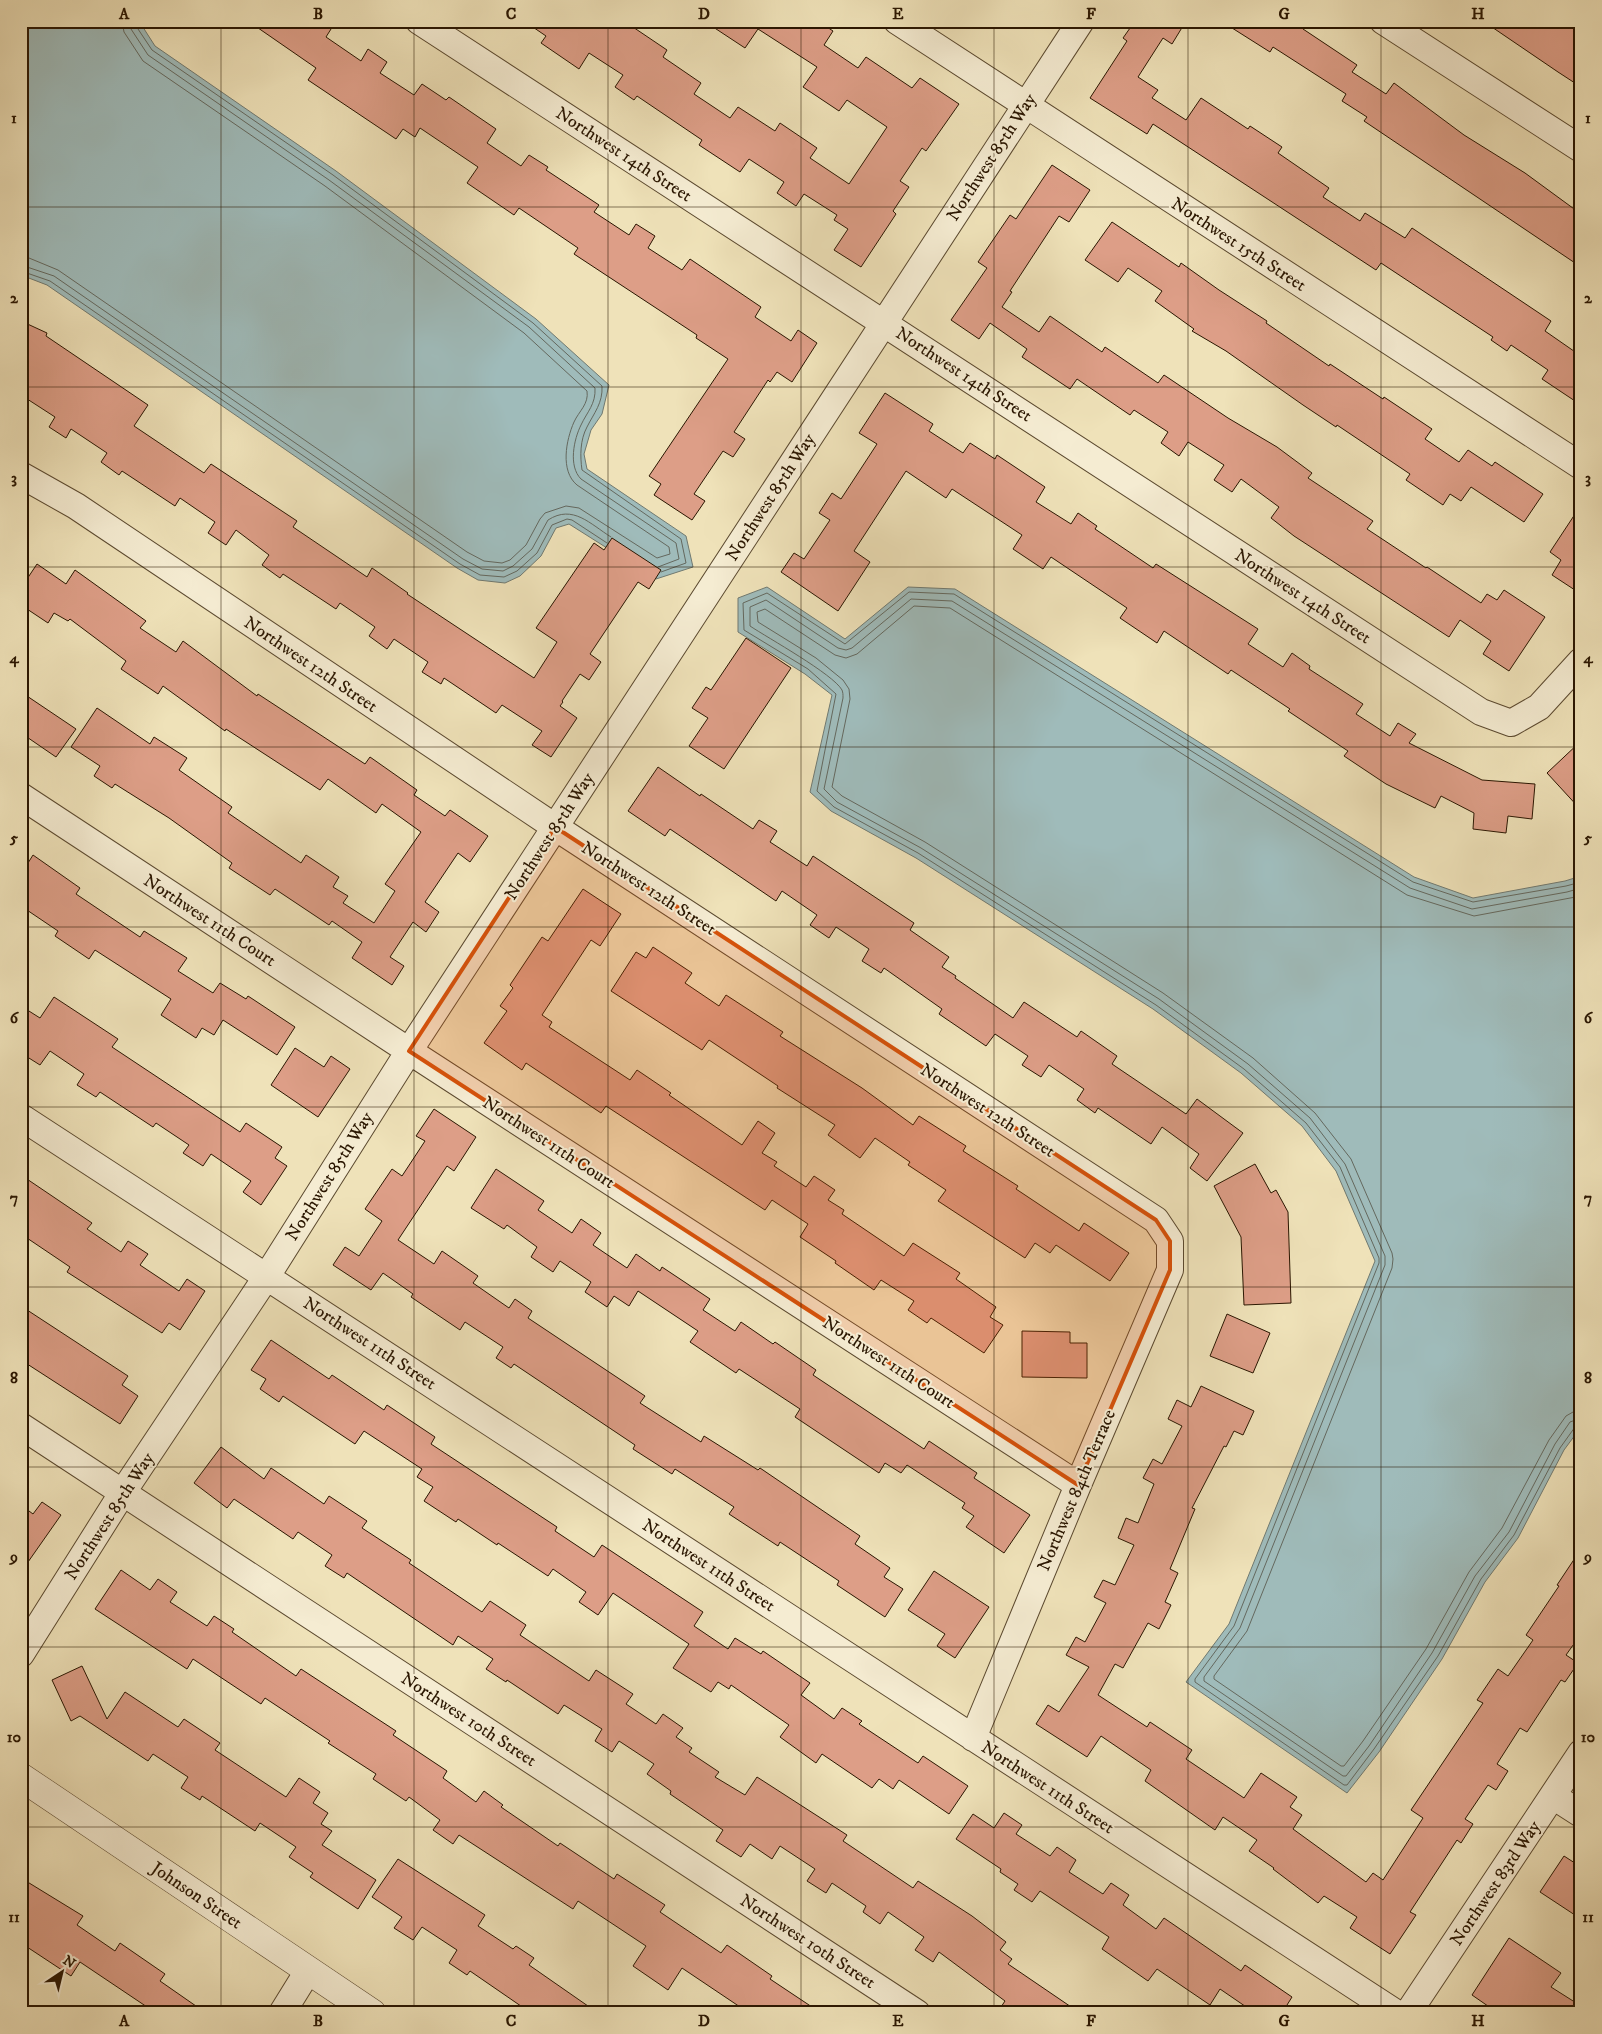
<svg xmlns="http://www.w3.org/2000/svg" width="1602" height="2034" font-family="'IM FELL DW Pica',serif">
<rect width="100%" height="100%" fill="#efe2b9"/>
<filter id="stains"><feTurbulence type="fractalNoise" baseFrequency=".004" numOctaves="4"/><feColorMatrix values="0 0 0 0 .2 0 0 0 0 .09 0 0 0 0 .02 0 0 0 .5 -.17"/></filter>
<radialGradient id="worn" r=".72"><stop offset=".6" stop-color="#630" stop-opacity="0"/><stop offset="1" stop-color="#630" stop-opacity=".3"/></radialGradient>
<!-- water -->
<path fill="#9fbbba" stroke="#707970" d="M21,21H139L155,46L336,171L536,319L609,385L602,414L591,430L584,454L587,469L686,536L693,567L656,579L569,524L556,528L541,556L520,576L505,583L478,580L457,568L47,285L21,275Z
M767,587L845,639L908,587L955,589L1414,877L1473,898L1565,881L1581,876V1427L1564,1450L1518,1538L1485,1582L1442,1659L1379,1752L1347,1793L1186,1682L1229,1624L1375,1261L1336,1171L1302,1126L1241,1073L1153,1009L916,858L831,811L810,792L832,695L805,674L738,632V598Z"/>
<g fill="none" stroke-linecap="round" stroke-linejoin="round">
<!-- shore -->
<path stroke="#64685e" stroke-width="1" d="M129,21L131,29L148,55L329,180L529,327L595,388C596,404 587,412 581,425C574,439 568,466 581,479L676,543L679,559L658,567
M136,21V26L152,50L333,175L533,323L602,386C603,403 594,413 587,427C580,440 580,456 582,470L681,539L686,563L661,572
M21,257L29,258L58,270L467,552L484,561L502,563L510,560L526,545L540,519L545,513L566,506L579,508L657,558L670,554L669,547L577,485C560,471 566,440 574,422C579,411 589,404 587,391L524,333L325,186L143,61L124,32L122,21
M21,265L54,276L463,559L482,569L503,571L513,566L532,549L548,520C573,504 590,524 611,537
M21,271L50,281L460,564L480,575L504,577L517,571L537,553L552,525L567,519L572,520L607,543
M1581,882L1566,886L1473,902L1413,882L954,594L909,592L845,644L767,593L743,603L744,630L808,669L836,694L817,791L834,807L918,853L1156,1005L1244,1069L1306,1123L1340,1167L1379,1258V1263L1234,1626L1195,1679V1682L1344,1785H1347L1374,1749L1438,1656L1481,1579L1514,1535L1560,1448L1575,1427L1581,1425
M1581,888L1567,892L1472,909L1410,888L952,601L911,599L852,648L846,650L838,648L766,600L750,607V626C768,638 833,674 842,690C843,693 843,694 843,698L824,789L837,802L921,848L1159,999L1248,1064L1310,1118L1345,1164L1385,1256V1265L1240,1628L1204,1677V1681L1343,1776H1346L1369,1746L1432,1653L1475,1576L1509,1532L1555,1444L1570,1422L1581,1418
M1581,896L1474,916L1407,895L950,608L914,606L857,654L846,658L835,655L765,609L757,612L758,622L816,658L843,680L849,689L850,699L832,787L842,796L925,842L1163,993L1253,1058L1315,1113L1351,1159L1392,1253L1393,1259L1392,1268L1247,1631L1214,1676V1679L1341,1766H1344L1363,1741L1426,1649L1469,1572L1502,1528L1549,1440L1566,1416L1573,1412L1581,1411"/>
</g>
<!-- building -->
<path fill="#dd9e87" stroke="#2a1601" d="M248,21H336L326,37L361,61L368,49L387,62L380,73L414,95L422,84L446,100L449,97L496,129L487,143L521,166L529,155L548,167L546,170L599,205L594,212L629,235L636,224L655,236L648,248L682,270L690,259L761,307L755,317L791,341L798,330L817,343L792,382L777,372L770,382L768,380L734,432L745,439L733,457L723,451L694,494L705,501L692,520L654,495L661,484L649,476L728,359L696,338L697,335L574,254L578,248L519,208L514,215L467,183L478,167L420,128L415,137L403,129L396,139L308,80L316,68Z
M524,21H624L667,50L663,57L701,83L694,94L730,118L738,107L775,131L780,123L817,148L810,158L849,184L887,127L847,100L839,111L803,87L817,67L758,29L745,48L704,21H818L833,31L824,45L858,68L866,57L912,88L920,78L959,104L926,151L922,148L900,181L909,187L893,211L896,214L861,267L834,250L848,229L834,220L837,215L804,194L796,206L777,193L784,182L749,159L740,172L699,145L702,140L637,96L634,100L615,87L623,75L589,53L579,69L541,43L546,36Z
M1135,21H1186L1172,44L1163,38L1138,77L1158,90L1152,98L1186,120L1201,98L1248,129L1250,126L1282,147L1278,153L1329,188L1323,197L1360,221L1365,213L1405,238L1412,228L1551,321L1545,331L1581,356V405L1542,379L1548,370L1511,345L1507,351L1491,340L1493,337L1381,263L1376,270L1153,124L1147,134L1090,98L1127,41L1123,38Z
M1221,21H1309L1303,29L1357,65L1352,72L1386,94L1394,83L1464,135L1525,173L1581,214V267L1364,121L1367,117L1342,101L1346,94L1273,47L1270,52Z
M1483,21H1581V87L1558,72Z
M1052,165L1090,190L1069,222L1059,216L1010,291L1012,292L1002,307L1039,332L1050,316L1102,352L1105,347L1158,383L1164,375L1228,418L1277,447L1312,473L1308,478L1373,521L1367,529L1426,568L1427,567L1481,603L1487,594L1497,600L1504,590L1545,617L1509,671L1483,654L1491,641L1460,620L1449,637L1294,536L1271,518L1279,507L1241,479L1232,492L1214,480L1224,465L1188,442L1179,456L1161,443L1168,432L1134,410L1130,415L1077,379L1070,389L1022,357L1027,349L990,323L979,339L951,320L987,268L978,262L1010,215L1016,219Z
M1112,222L1179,267L1181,263L1219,290L1267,321L1266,323L1329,366L1330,364L1383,399L1384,397L1432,429L1425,439L1459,462L1468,450L1492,466L1495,462L1543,494L1524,522L1471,487L1461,501L1450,494L1443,505L1406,480L1410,474L1337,425L1336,427L1303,405L1226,351L1192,331L1194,329L1155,301L1162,291L1128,268L1118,282L1085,260Z
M21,321L47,333L46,336L148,405L134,426L204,473L211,464L297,521L293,527L367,577L372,568L408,593L407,594L534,678L557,642L536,628L594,543L604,550L612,538L661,570L649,589L638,582L590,654L601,662L589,680L580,674L562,701L563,702L560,706L577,718L551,757L532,745L542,731L502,705L496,713L444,678L441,684L422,672L428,662L394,639L387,649L369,636L375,627L340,603L336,609L283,574L280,578L262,565L269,555L236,530L226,545L208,533L215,522L180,498L175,506L122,471L119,475L101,462L107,453L71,429L66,438L49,427L55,417L21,395Z
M885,393L933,424L929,431L963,453L970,443L995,459L997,455L1045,487L1036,502L1071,524L1078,513L1097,526L1095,529L1153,568L1156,564L1258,629L1248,644L1283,667L1292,653L1310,666L1309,669L1363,704L1356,714L1390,736L1398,723L1416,734L1409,743L1482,780L1535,784L1532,819L1508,816L1506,833L1473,829L1474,813L1441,796L1435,808L1386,784L1344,756L1348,751L1288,711L1290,709L1231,670L1228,674L1164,631L1157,643L1120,618L1127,608L1051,557L1043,569L1013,549L1022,535L952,489L946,498L906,471L854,551L870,562L838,611L781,572L794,553L804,559L830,520L819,513L832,493L841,499L877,444L859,433Z
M1581,505V594L1552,575L1561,560L1550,552Z
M37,564L66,584L75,570L146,621L140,628L176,652L183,641L257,696L258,694L365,764L370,757L417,790L414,795L445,816L450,810L488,836L470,862L458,853L425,902L439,912L426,932L413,922L390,957L404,966L392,985L352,958L362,942L332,921L329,925L275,889L270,895L229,868L232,863L169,818L115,784L112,788L94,776L100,766L71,747L97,708L150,744L154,737L187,758L179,770L232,807L228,813L301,863L306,855L339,877L333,887L348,896L343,903L374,923L395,891L385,884L421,832L382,804L376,813L328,779L320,790L226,729L225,731L163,686L158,694L121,669L126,661L70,619L68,621L54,613L48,623L21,605V588Z
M746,638L791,668L724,769L689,746L708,718L692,708L706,687L711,690Z
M21,692L76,729L56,757L21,733Z
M1581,741V810L1547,773Z
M658,767L700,796L701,794L753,829L759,820L777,831L770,842L807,866L813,856L914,923L910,930L949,957L942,967L956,976L955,978L1013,1018L1024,1002L1077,1037L1081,1031L1117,1056L1112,1064L1186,1114L1197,1099L1243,1133L1207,1181L1190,1168L1199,1154L1162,1127L1151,1144L1098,1108L1095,1113L1077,1100L1084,1089L1049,1065L1041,1077L1022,1065L1028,1056L995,1034L986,1046L939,1014L942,1009L884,968L881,973L862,961L869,949L836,927L829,938L810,925L817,915L782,891L776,901L670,829L665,836L628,811Z
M33,855L80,888L76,894L140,937L144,931L187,958L178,971L213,993L220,983L246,999L248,996L295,1027L277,1055L223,1020L214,1035L202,1028L196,1038L161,1015L171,999L95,950L89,959L55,936L58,931L21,906V859L28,863Z
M583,889L621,914L600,946L591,940L542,1015L552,1022L549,1027L630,1080L637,1070L671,1093L669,1095L742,1145L758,1121L775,1133L762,1153L777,1162L774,1166L806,1187L814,1176L835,1190L828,1200L844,1210L842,1214L904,1256L913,1243L960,1273L956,1279L996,1307L990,1317L1003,1325L984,1353L931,1318L927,1323L908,1310L914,1301L881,1280L874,1290L835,1263L836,1261L800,1237L808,1224L772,1200L765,1210L606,1106L601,1113L526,1063L522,1070L484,1043L507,1011L500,1006L513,988L510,985L542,937L548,941Z
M653,947L692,973L685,983L719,1006L726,995L783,1032L780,1036L862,1088L913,1125L919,1116L966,1146L963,1151L1018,1186L1016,1189L1079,1231L1084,1223L1129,1253L1110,1281L1056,1245L1050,1253L1035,1243L1025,1258L938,1201L946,1190L908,1165L910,1162L875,1138L860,1158L828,1135L835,1125L777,1088L778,1086L709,1040L702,1050L611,991L636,952L646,958Z
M54,997L118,1039L112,1047L240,1132L246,1123L282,1147L275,1158L287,1166L261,1205L243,1192L251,1181L211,1154L203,1166L183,1153L189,1145L156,1123L153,1127L100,1092L96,1097L77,1085L84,1074L50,1051L40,1065L21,1053V1006L40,1018Z
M295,1048L324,1067L331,1056L350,1069L318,1117L271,1085Z
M434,1109L476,1137L454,1171L447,1166L398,1240L434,1264L442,1251L478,1276L473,1283L509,1308L515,1299L532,1311L528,1318L645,1396L640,1403L701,1442L704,1436L758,1470L760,1468L860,1536L855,1544L890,1568L884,1577L903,1589L885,1617L837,1585L839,1581L780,1542L778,1546L729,1514L734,1507L675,1469L672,1474L633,1449L635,1445L514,1364L511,1368L496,1358L503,1347L465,1322L460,1330L411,1297L413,1294L383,1273L371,1290L333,1265L345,1247L359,1256L382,1221L365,1209L392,1169L402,1176L425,1141L416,1136Z
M1255,1164L1271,1193L1276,1190L1288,1212L1291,1303L1244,1305L1241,1237L1214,1186Z
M496,1169L544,1201L538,1210L572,1233L581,1219L601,1233L593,1245L627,1268L636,1254L660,1271L662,1267L710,1299L703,1310L735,1331L741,1322L773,1344L775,1342L816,1370L813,1375L924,1449L929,1441L977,1473L974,1478L1030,1515L1004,1553L966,1527L974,1516L962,1508L965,1503L907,1465L901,1473L885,1463L879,1473L795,1417L800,1409L739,1369L736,1373L690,1342L698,1331L638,1291L629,1306L614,1296L607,1307L585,1292L591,1282L560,1261L553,1272L531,1257L537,1247L507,1225L504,1229L471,1208Z
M21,1175L92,1223L87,1229L121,1252L128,1241L148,1254L140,1265L179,1291L187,1279L205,1291L180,1330L169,1323L162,1333L67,1272L70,1267L21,1234Z
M21,1306L128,1376L122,1385L138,1396L120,1424L21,1360Z
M1227,1314L1270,1333L1253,1373L1210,1356Z
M1022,1331L1070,1332V1343H1087V1378L1022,1377Z
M271,1340L329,1379L332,1375L384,1410L387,1405L435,1437L431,1444L557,1527L555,1531L594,1557L602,1545L703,1612L694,1626L728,1649L735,1638L761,1654L763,1651L810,1683L801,1695L834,1719L842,1708L862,1721L859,1724L918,1763L923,1756L968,1786L949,1814L899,1780L893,1789L879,1779L872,1788L822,1754L816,1763L780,1737L789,1725L731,1685L729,1689L718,1682L711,1692L673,1668L689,1644L613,1593L598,1615L579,1602L586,1592L553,1569L548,1576L498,1543L497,1545L458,1519L456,1522L424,1501L433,1487L417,1477L422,1469L364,1431L355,1444L283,1396L279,1402L260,1389L266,1379L251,1370Z
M1201,1386L1254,1411L1243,1435L1234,1431L1226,1447L1224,1446L1192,1508L1195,1509L1170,1569L1178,1573L1165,1602L1171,1605L1159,1629L1148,1623L1123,1668L1115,1664L1098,1695L1147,1727L1150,1722L1192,1750L1186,1759L1244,1798L1261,1773L1297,1797L1290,1807L1302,1815L1293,1829L1366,1882L1373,1873L1383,1880L1423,1818L1411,1810L1483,1703L1477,1700L1498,1669L1508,1676L1533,1640L1526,1635L1559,1586L1557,1585L1581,1549V1634L1566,1655L1578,1663L1565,1682L1561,1680L1527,1732L1520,1728L1497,1764L1508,1771L1496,1790L1488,1785L1465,1819L1473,1824L1461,1843L1457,1840L1410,1912L1416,1915L1390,1954L1350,1928L1357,1917L1324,1896L1318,1903L1273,1869L1274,1868L1249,1851L1257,1840L1223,1817L1215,1830L1145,1781L1151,1770L1101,1736L1087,1757L1036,1724L1048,1705L1059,1712L1089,1667L1066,1655L1076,1637L1085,1642L1106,1603L1094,1597L1103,1580L1115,1585L1134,1545L1118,1538L1126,1518L1138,1523L1154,1484L1143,1478L1153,1459L1162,1464L1182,1426L1168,1419L1177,1400L1191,1407Z
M221,1447L264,1479L271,1468L324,1504L329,1496L367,1521L362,1528L411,1560L409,1563L482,1612L490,1601L526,1625L520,1635L589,1681L596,1670L633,1694L626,1704L656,1724L663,1714L683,1728L676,1737L692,1748L689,1752L719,1772L715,1777L745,1795L757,1777L847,1835L843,1841L913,1888L918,1881L972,1916L1006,1942L1000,1950L1012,1959L1008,1964L1080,2013H997L1005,2001L939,1952L933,1962L915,1950L924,1937L888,1912L880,1924L863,1912L866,1906L832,1883L826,1893L807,1881L815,1869L780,1846L772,1859L750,1844L741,1857L716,1841L723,1830L670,1794L671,1791L647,1774L654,1764L619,1741L612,1752L595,1741L602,1729L564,1705L558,1714L507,1680L506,1682L486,1669L493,1659L458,1636L453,1645L347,1573L344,1578L325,1566L332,1555L298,1532L293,1539L234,1499L227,1508L194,1483Z
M42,1502L61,1515L21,1572V1505L33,1514Z
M121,1570L150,1590L158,1579L177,1592L170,1602L207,1626L214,1616L234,1629L232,1632L296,1676L301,1669L396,1731L393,1735L447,1771L443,1778L476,1802L484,1791L503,1805L501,1807L558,1846L560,1843L614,1879L617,1874L665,1905L660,1912L721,1953L727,1945L772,1976L770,1979L821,2013H749L682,1968L668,1990L633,1966L646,1946L578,1901L573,1909L459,1835L453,1844L433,1830L440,1820L409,1797L406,1801L373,1779L376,1774L328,1743L330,1741L265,1698L261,1704L193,1659L187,1669L95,1609Z
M934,1571L989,1607L955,1658L937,1646L945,1634L908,1610Z
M82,1666L107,1719L125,1692L178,1727L184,1719L220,1743L215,1750L286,1797L299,1778L320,1792L313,1803L328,1813L321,1824L332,1831L322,1845L376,1880L358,1909L310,1877L313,1873L289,1857L296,1847L260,1823L255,1831L202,1796L200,1800L181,1788L188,1777L153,1754L148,1761L80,1716L71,1721L52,1680Z
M1004,1813L1022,1825L1016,1834L1050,1856L1057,1847L1076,1860L1069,1872L1103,1894L1111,1883L1129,1895L1123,1905L1156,1929L1164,1918L1241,1971L1245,1965L1292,1997L1282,2013H1255L1220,1989L1210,2005L1157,1969L1148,1981L1102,1949L1109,1937L1040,1891L1032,1902L1014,1890L1018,1884L1000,1872L1001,1869L956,1839L973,1814L994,1828Z
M1564,1856L1581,1867V1919L1540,1892Z
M398,1859L485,1915L478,1926L513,1949L516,1946L534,1958L529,1965L598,2013H531L470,1971L467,1975L449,1963L457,1950L422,1927L413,1940L394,1928L402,1917L372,1897Z
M21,1878L83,1916L77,1925L115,1951L120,1943L165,1974L160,1981L206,2013H156L80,1962L71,1976L21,1943Z
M1509,1938L1561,1973L1551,1987L1581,2006V2013H1498L1472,1995Z"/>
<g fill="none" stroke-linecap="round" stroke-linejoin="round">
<defs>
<path id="minor" d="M419,21L1481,712L1511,723L1539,707L1581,661
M897,21L1581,466
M1383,21L1581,149
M21,475L76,506L555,827L1156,1220L1170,1241V1270L1078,1485L973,1738
M21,796L409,1051L1078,1485
M21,1117L1396,2013
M21,1426L917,2013
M21,1654L123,1492L267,1276L409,1051L1081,21
M1553,1796L1581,1814
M282,2013L308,1971
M1408,2013L1581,1753"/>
<path id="tertiary" d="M21,1777L372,2013"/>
</defs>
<!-- minor casing -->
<use href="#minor" stroke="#5b492f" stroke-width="28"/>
<!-- tertiary casing -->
<use href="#tertiary" stroke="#5b492f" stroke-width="29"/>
<!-- minor -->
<use href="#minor" stroke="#f5ecd2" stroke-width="26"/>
<!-- tertiary -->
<use href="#tertiary" stroke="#f5ecd2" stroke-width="28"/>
</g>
<!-- marked area -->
<path fill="#d5520b" fill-opacity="0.2" stroke="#d5520b" stroke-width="4" stroke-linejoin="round" d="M555,827L1156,1220L1170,1241V1270L1078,1485L409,1051Z"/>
<!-- grid -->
<path fill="none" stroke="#2a1601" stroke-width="1" stroke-opacity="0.55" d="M221,21V2013M414,21V2013M608,21V2013M801,21V2013M994,21V2013M1188,21V2013M1381,21V2013M21,207H1581M21,387H1581M21,567H1581M21,747H1581M21,927H1581M21,1107H1581M21,1287H1581M21,1467H1581M21,1647H1581M21,1827H1581"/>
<g text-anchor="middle" stroke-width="4" stroke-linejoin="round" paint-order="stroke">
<!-- street labels -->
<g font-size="18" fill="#2a1601" stroke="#f5ecd2">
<text transform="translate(624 154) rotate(33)" y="6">Northwest 14th Street</text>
<text transform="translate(991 157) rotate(-57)" y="6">Northwest 85th Way</text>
<text transform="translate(1239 244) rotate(33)" y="6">Northwest 15th Street</text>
<text transform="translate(964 374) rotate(33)" y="6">Northwest 14th Street</text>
<text transform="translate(770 497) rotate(-57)" y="6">Northwest 85th Way</text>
<text transform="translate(1303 596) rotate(33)" y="6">Northwest 14th Street</text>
<text transform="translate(311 664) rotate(34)" y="6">Northwest 12th Street</text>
<text transform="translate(549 836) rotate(-57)" y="6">Northwest 85th Way</text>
<text transform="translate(649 888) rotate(33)" y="6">Northwest 12th Street</text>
<text transform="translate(210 920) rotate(33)" y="6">Northwest 11th Court</text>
<text transform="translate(988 1110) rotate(33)" y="6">Northwest 12th Street</text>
<text transform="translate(549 1142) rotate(33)" y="6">Northwest 11th Court</text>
<text transform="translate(329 1176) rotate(-58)" y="6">Northwest 85th Way</text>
<text transform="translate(370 1343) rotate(33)" y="6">Northwest 11th Street</text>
<text transform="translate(889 1362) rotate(33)" y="6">Northwest 11th Court</text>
<text transform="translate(1076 1490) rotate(-67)" y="6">Northwest 84th Terrace</text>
<text transform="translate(109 1516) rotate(-57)" y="6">Northwest 85th Way</text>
<text transform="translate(709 1565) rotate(33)" y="6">Northwest 11th Street</text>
<text transform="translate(469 1719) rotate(33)" y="6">Northwest 10th Street</text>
<text transform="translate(1048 1787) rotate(33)" y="6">Northwest 11th Street</text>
<text transform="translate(1495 1883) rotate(-56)" y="6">Northwest 83rd Way</text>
<text transform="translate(197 1895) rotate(34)" y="6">Johnson Street</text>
<text transform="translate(808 1941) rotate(33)" y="6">Northwest 10th Street</text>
</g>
</g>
<!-- margin -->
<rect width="1602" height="2034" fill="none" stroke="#efe2b9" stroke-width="55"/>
<!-- north arrow -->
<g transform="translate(62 1972) rotate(35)" stroke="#f5ecd2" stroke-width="4" paint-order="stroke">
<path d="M0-4L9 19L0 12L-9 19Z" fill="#2a1601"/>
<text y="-8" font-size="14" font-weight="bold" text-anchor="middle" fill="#2a1601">N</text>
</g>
<rect x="28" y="28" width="1546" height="1978" fill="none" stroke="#2a1601" stroke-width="2"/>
<g font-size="16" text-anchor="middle" font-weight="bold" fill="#2a1601">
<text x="124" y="19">A</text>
<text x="318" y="19">B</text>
<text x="511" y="19">C</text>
<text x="704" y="19">D</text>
<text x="898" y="19">E</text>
<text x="1091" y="19">F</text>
<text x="1284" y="19">G</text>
<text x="1478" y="19">H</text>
<text x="14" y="123">1</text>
<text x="1588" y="123">1</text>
<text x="14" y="303">2</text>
<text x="1588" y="303">2</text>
<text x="14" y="483">3</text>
<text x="1588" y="483">3</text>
<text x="14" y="663">4</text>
<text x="1588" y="663">4</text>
<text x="14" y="843">5</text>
<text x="1588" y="843">5</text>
<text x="14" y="1023">6</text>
<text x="1588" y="1023">6</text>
<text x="14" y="1203">7</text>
<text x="1588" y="1203">7</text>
<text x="14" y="1383">8</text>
<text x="1588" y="1383">8</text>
<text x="14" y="1562">9</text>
<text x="1588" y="1562">9</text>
<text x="14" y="1742">10</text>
<text x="1588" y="1742">10</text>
<text x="14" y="1922">11</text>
<text x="1588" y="1922">11</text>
<text x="124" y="2026">A</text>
<text x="318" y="2026">B</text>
<text x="511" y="2026">C</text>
<text x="704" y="2026">D</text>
<text x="898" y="2026">E</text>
<text x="1091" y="2026">F</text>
<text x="1284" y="2026">G</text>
<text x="1478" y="2026">H</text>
</g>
<rect width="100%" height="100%" filter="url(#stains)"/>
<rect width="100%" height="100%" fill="url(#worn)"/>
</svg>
